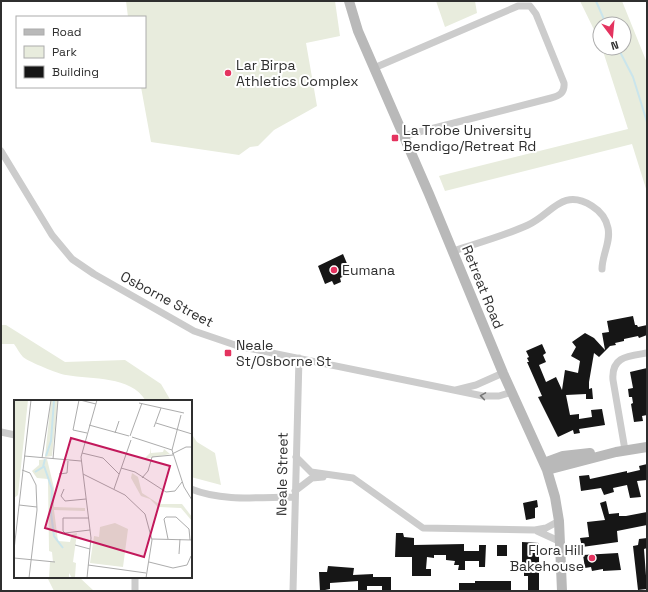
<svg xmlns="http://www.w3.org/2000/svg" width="648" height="592" font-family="'Space Grotesk',sans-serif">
<rect width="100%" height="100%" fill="#fff"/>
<!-- green -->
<path fill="#e8ecdd" d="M126,1H335L340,36L306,43L317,106L274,130L258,146L250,147L239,155L151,142L141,87H145V17H128Z
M436,1H475L477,13L445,27Z
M580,1H622L647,63V192L632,144L445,191L439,176L628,129L602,48H624V24H600V42Z
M1,325H6L65,362L125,360L161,384L171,401H146C130,375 93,380 66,375C59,374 29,362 23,357C20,354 17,348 14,344H1Z
M191,433L197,442L215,453L221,485L191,477Z
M47,577H79L94,591H54Z"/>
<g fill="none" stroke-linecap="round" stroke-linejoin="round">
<!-- stream -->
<path stroke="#cae5ec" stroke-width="2" d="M596,1L606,24
M618,48L633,77L647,122"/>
</g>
<!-- building -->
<path fill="#161616" d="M343,254L351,273L340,278L341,282L334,285L332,281L325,284L318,266Z
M633,316L635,325H637L638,327L647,325V335L639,338L638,336L624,339V341L615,343L616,345L610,346L599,357L594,353L589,382V389L592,388L593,399H586V394L566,395L570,415L579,414V419L592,417L591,410L602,409L605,425L579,429L580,433L574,434L573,430L558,437L538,397L542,396L527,362H529L527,358L529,357L526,351L542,344L546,353L543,355L546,362L539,365L546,382L556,377L562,390L565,370L578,373L580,361L571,356L576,347L572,342L585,333L594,338L605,350L602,333L609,332L607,321Z
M647,368V415L642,416L643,421L634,422L631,404L633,403L632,397H629L628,389L633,388L630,372Z
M647,464V480L637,481L641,497L630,498L627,485L613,488L614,492L604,495L601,488L581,491L579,476L589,475L590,479L627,471V473L640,470L639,466Z
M537,500L538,507L535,508V518L526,520L523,503Z
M606,501L609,514L619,513V516H626L647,512V525L617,531L618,542L582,547L580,538L589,537L587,522L605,520L600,503Z
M396,533H403L404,537L414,538V545L464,544V551H479V545H486L485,567H479V561H465V570H458L459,565H454L455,561L446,560V555H434V558L427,557L426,569H431V576H412V557H395Z
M647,538V548L644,549L647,589L638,590L633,546L638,545L639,539Z
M522,542L539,543V591H528V576H524V563H522Z
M497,545H507V556H497Z
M618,553L621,570L603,571V569L592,571L591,567L585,568L583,555Z
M328,566L354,568L353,575L373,574V577H391V591H382V586H367V591H358V581L330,583V589L320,591L319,572H327Z
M475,581H511V591H459V583H475Z"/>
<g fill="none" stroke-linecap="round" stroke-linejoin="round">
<!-- street -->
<path stroke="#ccc" stroke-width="7" d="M374,68L518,6H530L536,14L564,83C565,93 559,96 551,98L403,136
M1,151L52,235L72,259L94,274L194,331L238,346L483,396H499L512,392
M453,251C478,243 504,236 528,225C551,215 562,187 592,206C600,211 606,218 608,228C611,242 602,255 602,269
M456,390L476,385L503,373
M1,432L15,435
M625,450L613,380C611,356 629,356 647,353
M296,457L311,472L353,478L423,528L535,530L546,528L559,521
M191,489C223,502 262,497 295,497
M295,491L312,478L323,477
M537,531L561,542
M135,577V591
M293,591L299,358"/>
<!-- secondary -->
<path stroke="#b9b9b9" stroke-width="10" d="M349,1L358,31L429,194L503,373L547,470L555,497L559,521L562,591
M544,463L563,456L590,453
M547,470L616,452L647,447"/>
</g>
<!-- one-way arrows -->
<defs><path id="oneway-chevron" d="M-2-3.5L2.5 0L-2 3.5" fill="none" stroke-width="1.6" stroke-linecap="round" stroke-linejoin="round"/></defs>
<use stroke="#767676" href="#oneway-chevron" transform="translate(483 396) rotate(-171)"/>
<!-- markers -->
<g fill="#e4335f" stroke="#fff" stroke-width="1.5">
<circle cx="228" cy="73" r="4"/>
<rect x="391" y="134" width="8" height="8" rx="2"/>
<circle cx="334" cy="270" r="4"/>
<rect x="224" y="349" width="8" height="8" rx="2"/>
<circle cx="592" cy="558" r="4"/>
</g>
<g text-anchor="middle" stroke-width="4" stroke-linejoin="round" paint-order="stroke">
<!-- poi labels -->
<g font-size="14" fill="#2f2f2f" stroke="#fff" text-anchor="start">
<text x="236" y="70">Lar Birpa<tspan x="236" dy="16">Athletics Complex</tspan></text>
<text x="403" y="135">La Trobe University<tspan x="403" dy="16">Bendigo/Retreat Rd</tspan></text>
<text x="342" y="275">Eumana</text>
<text x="236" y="350">Neale<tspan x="236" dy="16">St/Osborne St</tspan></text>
<text x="584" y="555" text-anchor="end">Flora Hill<tspan x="584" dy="16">Bakehouse</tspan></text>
</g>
<!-- street labels -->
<g font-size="14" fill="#2f2f2f" stroke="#fff">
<text transform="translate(483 287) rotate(68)" y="5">Retreat Road</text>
<text transform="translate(167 299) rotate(28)" y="5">Osborne Street</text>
<text transform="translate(282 474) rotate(-89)" y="5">Neale Street</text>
</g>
</g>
<!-- overview -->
<g transform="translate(14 400)">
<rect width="178" height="178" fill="#fff"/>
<path d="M0,0H14L4,95L0,98ZM37,0H44L38,56L31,57ZM137,47V53L149,52L150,49L156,54L130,59L136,53ZM33,59L40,88V107L71,108V111L40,110L44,141L56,142L58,134L63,133L59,162L62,163L61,177L63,178H58L55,173V178H35L36,162H39L38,152L35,151L34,79L23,78L18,71L25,65V60ZM118,73L124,77L128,93L145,104H168L178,117V121L167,108L144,107L136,99L127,96L117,78ZM101,123L114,129L109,167L76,163L80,136L85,137L86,127Z" fill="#e8ecdd"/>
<path fill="none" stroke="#cae5ec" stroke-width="2" d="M32,56L37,41L40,0M30,66L38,89L37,113L40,136L49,148M21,72L29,67L31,59"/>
<path fill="none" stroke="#acacac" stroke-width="1" d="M65,0L59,30L73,33M66,0L82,4M125,3L170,13M167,15L158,50L170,87M142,23L178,34M75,25L115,36M140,27L147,8M101,33L105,21M116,36L128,3M118,37L158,50M68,53L89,58L105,74M158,54L172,47H178M10,56L67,61M28,58L37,0M39,59L44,0M107,68L121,72L152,92L161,91L168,82M8,70L16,73L22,85L23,110L15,178M45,74L53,73L54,61M69,74L111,95L131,114L138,140L132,178M128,78L134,71L138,57L159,55M170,87L178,100M50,89L47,96L51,101L72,99M100,89L117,40M5,105L23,107M75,118H49V131L51,133L76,130M138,139L178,140M154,139L150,119L152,117H162L175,129L176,140M61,145L76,149M0,150L17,0M165,154L166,139M0,158L41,162M135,162L159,168L173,165L177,156M74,165L132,173M73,178L77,138L67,57L83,0"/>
<path fill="#c2185b" fill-opacity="0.15" stroke="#c2185b" stroke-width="2" d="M57,38L156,66L130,157L31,128Z"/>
<rect width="178" height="178" fill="none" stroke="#2f2f2f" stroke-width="2"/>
</g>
<!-- border -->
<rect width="648" height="592" fill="none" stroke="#2f2f2f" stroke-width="4"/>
<!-- legend -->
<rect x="16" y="16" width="130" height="72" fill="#ffffff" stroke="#acacac"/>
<rect x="24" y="29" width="20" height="6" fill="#b9b9b9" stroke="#acacac"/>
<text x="52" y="36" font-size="12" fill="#2f2f2f">Road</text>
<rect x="24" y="46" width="20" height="12" fill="#e8ecdd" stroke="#acacac"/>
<text x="52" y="56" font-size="12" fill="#2f2f2f">Park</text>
<rect x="24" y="66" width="20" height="12" fill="#161616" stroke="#acacac"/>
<text x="52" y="76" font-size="12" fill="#2f2f2f">Building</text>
<!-- north arrow -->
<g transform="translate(612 36) rotate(164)"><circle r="19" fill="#ffffff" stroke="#acacac"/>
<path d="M0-3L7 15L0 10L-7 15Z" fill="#e4335f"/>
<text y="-6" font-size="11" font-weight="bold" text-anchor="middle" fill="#2f2f2f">N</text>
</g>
</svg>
